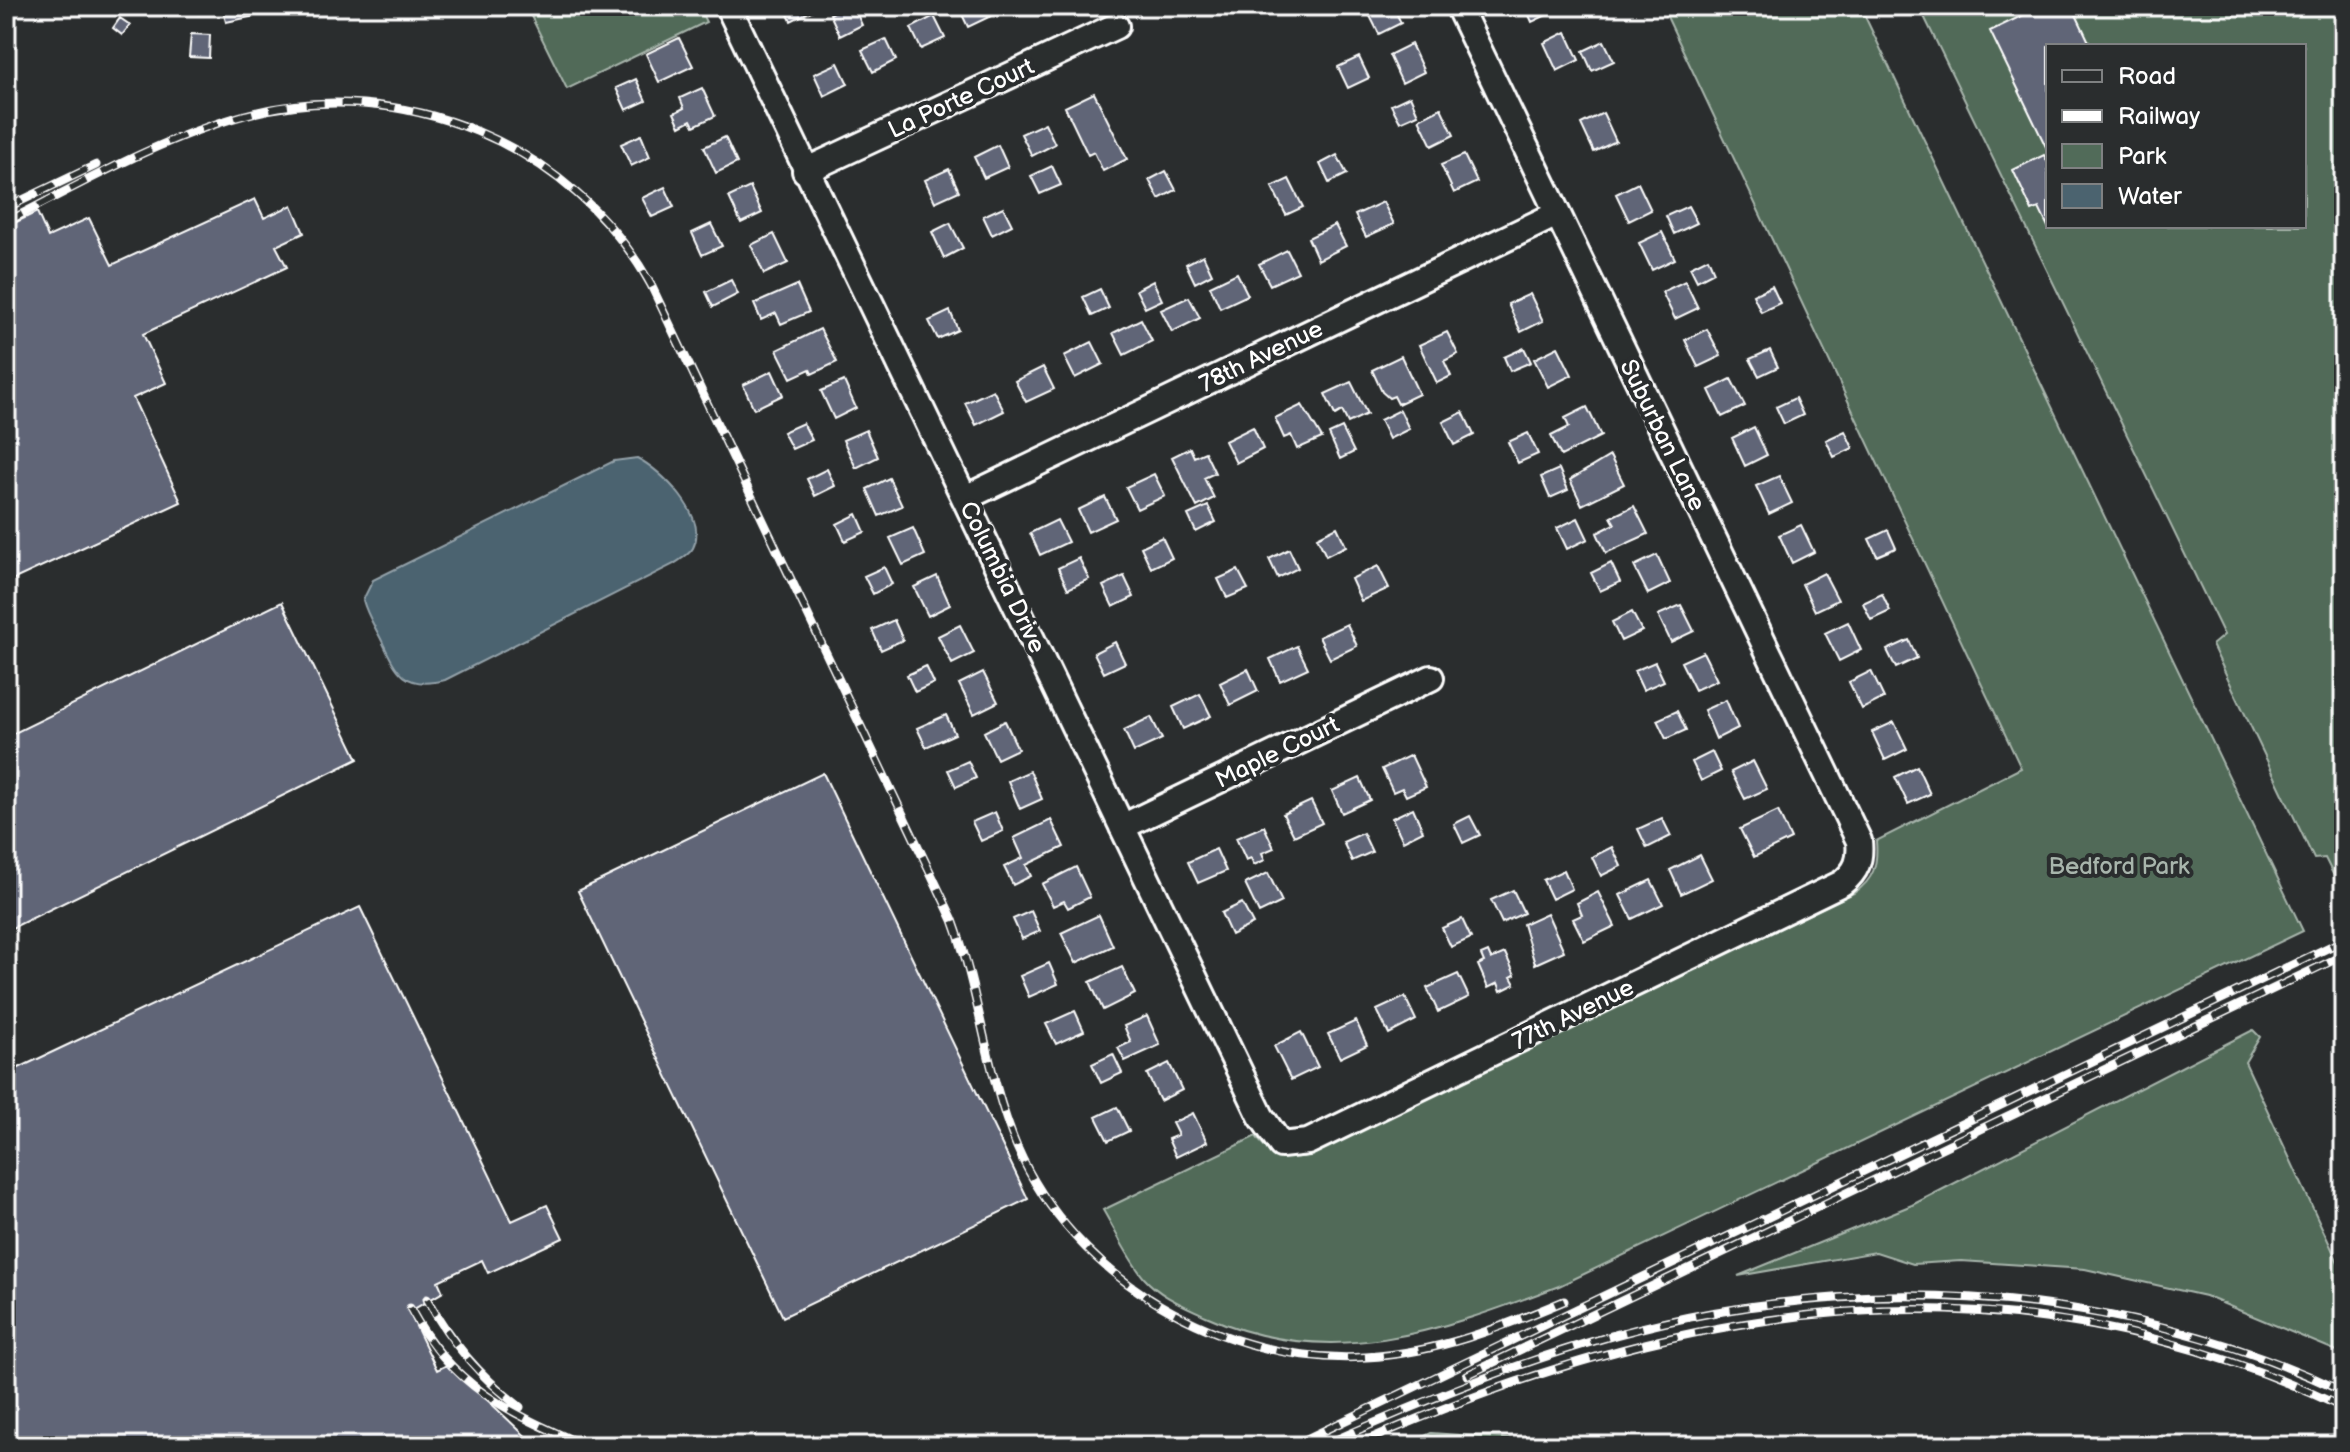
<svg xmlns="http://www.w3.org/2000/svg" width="2350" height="1452" font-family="'Balsamiq Sans',sans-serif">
<rect width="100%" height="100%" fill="#2a2d2e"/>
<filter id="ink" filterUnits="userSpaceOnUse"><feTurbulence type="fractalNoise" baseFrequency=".0125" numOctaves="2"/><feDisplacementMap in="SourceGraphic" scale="16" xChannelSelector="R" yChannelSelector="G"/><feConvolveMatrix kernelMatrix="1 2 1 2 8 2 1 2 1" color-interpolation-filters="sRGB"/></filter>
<g filter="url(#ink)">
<!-- green -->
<path fill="#516b59" stroke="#a8b5ac" stroke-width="2" fill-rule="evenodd" d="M526,6H698L706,22L567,89Z
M1662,6H1860L2303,931L1559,1286C1440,1331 1329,1372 1206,1316C1183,1305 1161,1297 1144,1278C1128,1259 1116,1232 1103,1210L1256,1136C1267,1154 1283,1156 1303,1157L1854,893C1874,880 1878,864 1876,841L2021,768Z
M1919,6H2341L2344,12V896L2325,858L2314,859L2212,645L2224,635ZM2048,46H2304V226H2048Z
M2253,1030L2260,1037L2245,1062L2344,1275V1354L2205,1296L2085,1269L1961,1261L1913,1264L1876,1252L1738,1276L1912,1205Z
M1431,1433L1617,1446H1404Z"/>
<!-- water -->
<path fill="#4b636f" stroke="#93a1a9" stroke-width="2" d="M637,458C661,470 709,516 693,548C690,554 681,559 674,564L445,680C404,690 397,673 381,639C374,625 367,615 363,600L373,580L614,461Z"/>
<!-- building -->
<path fill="#606577" stroke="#fff" stroke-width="2" d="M171,6H200L199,14Z
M222,6H253L255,16L226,22Z
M784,6H811L813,10L791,21Z
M846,6H853L862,25L840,36L830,14Z
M958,6H991L995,14L968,27Z
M1365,6H1393L1401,23L1379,34Z
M1525,6H1552L1555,11L1532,22Z
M2042,6H2072L2091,46H2048V151L1990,31Z
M934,16L945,38L921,49L911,28Z
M120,18L130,25L122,35L113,28Z
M1566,32L1579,60L1557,71L1544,43Z
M191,34L210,35L209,58L189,57Z
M679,38L693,66L659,82L646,54Z
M886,39L896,60L873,72L862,50Z
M1604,41L1614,61L1592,71L1583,51Z
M1411,44L1424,72L1402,83L1389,55Z
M1359,57L1369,78L1348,88L1338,67Z
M838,63L848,84L824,96L814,74Z
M636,79L646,101L626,110L616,88Z
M702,88L715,116L694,126L691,120L680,126L674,113L684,108L680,98Z
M1094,93L1127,159L1103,171L1094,152L1088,155L1065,107Z
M1410,96L1418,114L1400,122L1391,105Z
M1441,108L1454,135L1432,146L1419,119Z
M1603,113L1616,141L1594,152L1581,124Z
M1045,123L1055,144L1032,156L1021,134Z
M641,135L650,157L631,166L621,144Z
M725,137L737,163L716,173L704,147Z
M998,145L1008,167L984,178L974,157Z
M1337,155L1347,174L1329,183L1320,164Z
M1464,155L1477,182L1454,193L1441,165Z
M2044,155L2048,163V226H2055L2049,229L2039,208L2032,211L2013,170Z
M1052,166L1061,185L1040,194L1031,176Z
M949,169L959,191L935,202L925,180Z
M1166,171L1176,190L1159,199L1149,180Z
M1289,179L1303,207L1286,215L1272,187Z
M1638,183L1651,210L1629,221L1616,194Z
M665,187L674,207L652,217L642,198Z
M750,187L762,213L741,223L729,197Z
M255,199L264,218L292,205L304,233L276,246L287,267L143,334L166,383L133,398L181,502L6,583V227L37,212L48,237L89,218L112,265Z
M1383,202L1394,224L1366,237L1355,215Z
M1688,206L1697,223L1674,234L1666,216Z
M1003,207L1012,225L992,235L983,216Z
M950,223L963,248L944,258L932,232Z
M711,224L722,246L702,255L692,233Z
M1335,225L1346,246L1318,260L1308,238Z
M1662,232L1675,259L1652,270L1639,243Z
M774,234L788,263L764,274L751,245Z
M1287,250L1298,272L1270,285L1259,264Z
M1203,255L1212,274L1195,283L1186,264Z
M1708,258L1714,272L1697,281L1690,267Z
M1237,273L1248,295L1220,308L1210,286Z
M731,280L738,294L713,307L706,292Z
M1153,281L1162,300L1145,308L1136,290Z
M1685,281L1698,308L1675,319L1662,292Z
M797,285L809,312L781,324L776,313L761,320L754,304Z
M1772,286L1780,303L1761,312L1753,295Z
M1100,289L1109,308L1092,316L1083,297Z
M1530,294L1543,321L1521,332L1508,304Z
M1189,297L1200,318L1172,332L1161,310Z
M950,311L958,330L938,339L929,321Z
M1141,319L1152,341L1124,355L1113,333Z
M820,329L837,362L812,374L810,369L791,378L777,350Z
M1707,329L1721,356L1698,367L1685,340Z
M1447,332L1458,354L1444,361L1451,376L1437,383L1419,345Z
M1092,342L1103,364L1075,378L1064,356Z
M1558,347L1572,375L1548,387L1534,359Z
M1524,348L1531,362L1510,371L1504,357Z
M1770,350L1778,367L1759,376L1750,359Z
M1401,356L1419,394L1398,404L1394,396L1389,398L1382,392L1372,370Z
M1043,367L1054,389L1026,402L1015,381Z
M772,371L783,395L754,409L743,385Z
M1731,379L1745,406L1722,417L1709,390Z
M844,381L856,408L834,419L821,391Z
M1351,382L1367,414L1348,423L1342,411L1335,415L1325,394Z
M993,390L1004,411L976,425L965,403Z
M1795,398L1803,415L1784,424L1776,407Z
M1302,405L1322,438L1297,449L1291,435L1284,438L1275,418Z
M1587,407L1601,436L1561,456L1551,436L1569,427L1565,418Z
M1400,410L1409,429L1389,439L1380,420Z
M1463,412L1474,435L1454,445L1443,422Z
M803,423L812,440L792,449L783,432Z
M1253,427L1263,449L1236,463L1225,441Z
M1754,427L1767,455L1745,466L1732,438Z
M1342,428L1354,452L1340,459L1329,434Z
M866,430L878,457L856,468L843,440Z
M1845,431L1853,448L1834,457L1826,440Z
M1528,433L1538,454L1518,463L1508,442Z
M1190,448L1194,457L1205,452L1215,473L1204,478L1214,498L1197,507L1172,457Z
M1610,456L1624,484L1582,505L1570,480Z
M827,469L835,486L815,496L807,479Z
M1559,469L1568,490L1550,498L1541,477Z
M1154,474L1165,496L1137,509L1126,487Z
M1779,476L1792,503L1769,514L1756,486Z
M889,478L902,506L879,516L867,489Z
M1105,497L1116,519L1088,532L1078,510Z
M1208,506L1216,522L1196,532L1188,515Z
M1634,506L1648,534L1606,553L1597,533L1615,524L1611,517Z
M857,514L865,532L845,541L837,524Z
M1578,518L1588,539L1567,549L1557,528Z
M1057,520L1068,542L1040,555L1030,533Z
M1801,525L1814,552L1792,563L1779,535Z
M1337,527L1346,546L1326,556L1317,537Z
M913,528L925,555L903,565L890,538Z
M1888,530L1896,548L1877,556L1869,539Z
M1162,537L1172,558L1151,568L1141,547Z
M1289,549L1298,568L1278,578L1269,559Z
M1657,555L1670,583L1648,594L1634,566Z
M1079,558L1089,579L1068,589L1058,568Z
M1611,563L1620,582L1600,591L1591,573Z
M1378,566L1389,588L1361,601L1351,579Z
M884,567L892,584L873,594L864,576Z
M1238,570L1248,589L1227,598L1218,579Z
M1824,573L1838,600L1815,611L1802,584Z
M937,576L950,605L928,616L914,587Z
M1124,576L1134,597L1113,607L1103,586Z
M1882,594L1890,611L1871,620L1863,603Z
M282,602L358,759L6,931V737Z
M1681,605L1694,631L1671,642L1658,615Z
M1632,612L1642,631L1621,641L1612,622Z
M894,620L903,640L881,650L872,630Z
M1848,622L1861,650L1839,661L1825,633Z
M1347,624L1357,646L1330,659L1319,637Z
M960,625L974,653L952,664L938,636Z
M1909,640L1917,658L1896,668L1887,650Z
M1115,642L1125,663L1104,673L1094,653Z
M1297,646L1308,668L1280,681L1270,659Z
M1703,652L1717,680L1695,690L1681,662Z
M1655,662L1664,681L1643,690L1634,671Z
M926,666L934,683L915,692L907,675Z
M1248,669L1258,691L1230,705L1220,683Z
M1871,671L1884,698L1862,709L1849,682Z
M983,672L998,702L974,714L959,684Z
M1200,694L1211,716L1183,729L1173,707Z
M1726,700L1738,728L1716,739L1704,710Z
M1677,711L1686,730L1666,739L1657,720Z
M946,715L955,734L926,747L917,728Z
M1151,717L1162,739L1134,752L1124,730Z
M1005,721L1018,749L997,759L984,732Z
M1894,722L1907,749L1885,760L1872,732Z
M1712,752L1721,771L1701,781L1692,762Z
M1411,755L1426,787L1406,796L1402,788L1393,792L1382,769Z
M968,761L976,778L956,787L948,770Z
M1753,761L1767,789L1745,799L1731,772Z
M1917,766L1930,794L1908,804L1895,777Z
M1030,771L1042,799L1020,809L1008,781Z
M823,773L1028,1199L783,1317L578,891Z
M1360,778L1370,800L1342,813L1332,791Z
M1311,801L1322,823L1294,836L1283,814Z
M1413,808L1423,831L1403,841L1392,818Z
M1778,811L1791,839L1754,857L1740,829Z
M995,812L1003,831L981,841L972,822Z
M1470,816L1480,835L1463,843L1454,824Z
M1662,818L1671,836L1647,848L1638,829Z
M1051,820L1064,847L1026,865L1031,876L1013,885L1004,867L1023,858L1014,838Z
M1264,826L1274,848L1262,853L1265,860L1254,865L1251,858L1246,860L1236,838Z
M1363,833L1372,852L1352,861L1343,842Z
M1612,847L1621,866L1601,876L1592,857Z
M1216,849L1226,871L1198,883L1188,862Z
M1700,855L1712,879L1681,894L1670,870Z
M1076,867L1090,897L1068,908L1064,901L1053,906L1042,884Z
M1564,870L1572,889L1552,899L1543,880Z
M1268,873L1282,902L1259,913L1245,884Z
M1651,880L1663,904L1632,919L1620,895Z
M1513,890L1524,913L1502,923L1491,900Z
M1598,892L1615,926L1584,941L1573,919L1582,915L1577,903Z
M1242,903L1253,924L1231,935L1221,913Z
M360,907L512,1221L547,1205L563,1238L488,1273L482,1260L438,1281L443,1292L409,1312L437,1370L449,1364L536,1446H6V1074Z
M1031,911L1040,931L1022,939L1013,919Z
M1547,913L1564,951L1535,964L1523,924Z
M1099,915L1113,946L1076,963L1061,933Z
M1462,919L1471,938L1451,947L1442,928Z
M1488,952L1491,959L1505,953L1515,975L1511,977L1515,984L1501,991L1498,983L1488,988L1478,965L1484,962L1481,955Z
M1049,963L1058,984L1029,997L1020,976Z
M1122,967L1135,994L1103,1010L1090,982Z
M1458,974L1469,997L1438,1012L1427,988Z
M1405,997L1416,1020L1389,1034L1377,1010Z
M1075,1011L1084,1031L1056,1044L1046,1024Z
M1147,1016L1160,1045L1125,1061L1118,1048L1131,1042L1124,1026Z
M1356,1021L1367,1045L1340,1058L1328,1034Z
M1301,1032L1318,1067L1291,1080L1274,1046Z
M1113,1054L1122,1073L1101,1083L1092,1064Z
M1169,1063L1182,1090L1160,1101L1147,1074Z
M1117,1107L1129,1131L1108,1141L1096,1117Z
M1193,1113L1207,1142L1176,1157L1168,1139L1178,1135L1172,1123Z"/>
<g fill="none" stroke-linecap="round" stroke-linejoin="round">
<defs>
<path id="minor" d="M728,6L1261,1116L1281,1145L1308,1142L1842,883C1857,871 1861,860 1859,841L1458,6
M805,171L1116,26
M965,498L1557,214
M1122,827L1431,678"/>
</defs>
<!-- minor casing -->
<use href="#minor" stroke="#fff" stroke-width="30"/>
<!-- minor -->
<use href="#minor" stroke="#2a2d2e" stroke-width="24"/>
<defs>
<path id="rail" d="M6,208L96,165
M6,222C83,183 161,138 245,115C401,73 573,144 651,285L953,920C980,994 986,1074 1017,1147C1074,1279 1224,1366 1366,1357C1437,1353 1500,1328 1564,1301
M427,1299C451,1343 480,1377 520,1407
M410,1308C452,1387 508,1412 586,1446
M1467,1375L2344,955
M1292,1446L2344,940
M1322,1446C1446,1391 1576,1337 1711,1313C1923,1275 2149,1299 2344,1392
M1354,1446C1683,1300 2007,1247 2344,1408"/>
</defs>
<!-- rail casing -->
<use href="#rail" stroke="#fff" stroke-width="9"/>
<!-- rail -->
<use href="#rail" stroke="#2a2d2e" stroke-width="6" stroke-dasharray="18" stroke-linecap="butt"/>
</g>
</g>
<g text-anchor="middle" stroke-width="8" stroke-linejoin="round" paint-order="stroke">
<!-- street labels -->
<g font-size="24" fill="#fff" stroke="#2a2d2e">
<text transform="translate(961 98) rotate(-25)" y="8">La Porte Court</text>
<text transform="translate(1261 356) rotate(-26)" y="8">78th Avenue</text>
<text transform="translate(1663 435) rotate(64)" y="8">Suburban Lane</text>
<text transform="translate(1003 577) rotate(64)" y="8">Columbia Drive</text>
<text transform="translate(1277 752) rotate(-26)" y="8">Maple Court</text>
<text transform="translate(1573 1014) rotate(-26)" y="8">77th Avenue</text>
</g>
<!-- park labels -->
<g font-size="24" fill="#a8b5ac" stroke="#2a2d2e">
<text x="2119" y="874">Bedford Park</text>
</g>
</g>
<!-- margin -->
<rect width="2350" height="1452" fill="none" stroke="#2a2d2e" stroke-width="32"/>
<rect x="16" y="16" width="2318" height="1420" fill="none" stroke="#fff" stroke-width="3" filter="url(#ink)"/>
<!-- legend -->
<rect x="2046" y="44" width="260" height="184" fill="#2a2d2e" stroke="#7f8182" stroke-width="2"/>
<rect x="2062" y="70" width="40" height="12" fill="#2a2d2e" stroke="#7f8182" stroke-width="2"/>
<text x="2118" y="84" font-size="24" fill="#ffffff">Road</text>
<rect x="2062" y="110" width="40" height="12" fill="#ffffff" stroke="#7f8182" stroke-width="2"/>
<text x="2118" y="124" font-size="24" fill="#ffffff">Railway</text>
<rect x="2062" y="144" width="40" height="24" fill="#516b59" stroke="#7f8182" stroke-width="2"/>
<text x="2118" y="164" font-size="24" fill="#ffffff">Park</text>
<rect x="2062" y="184" width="40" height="24" fill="#4b636f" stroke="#7f8182" stroke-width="2"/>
<text x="2118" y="204" font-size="24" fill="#ffffff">Water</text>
</svg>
